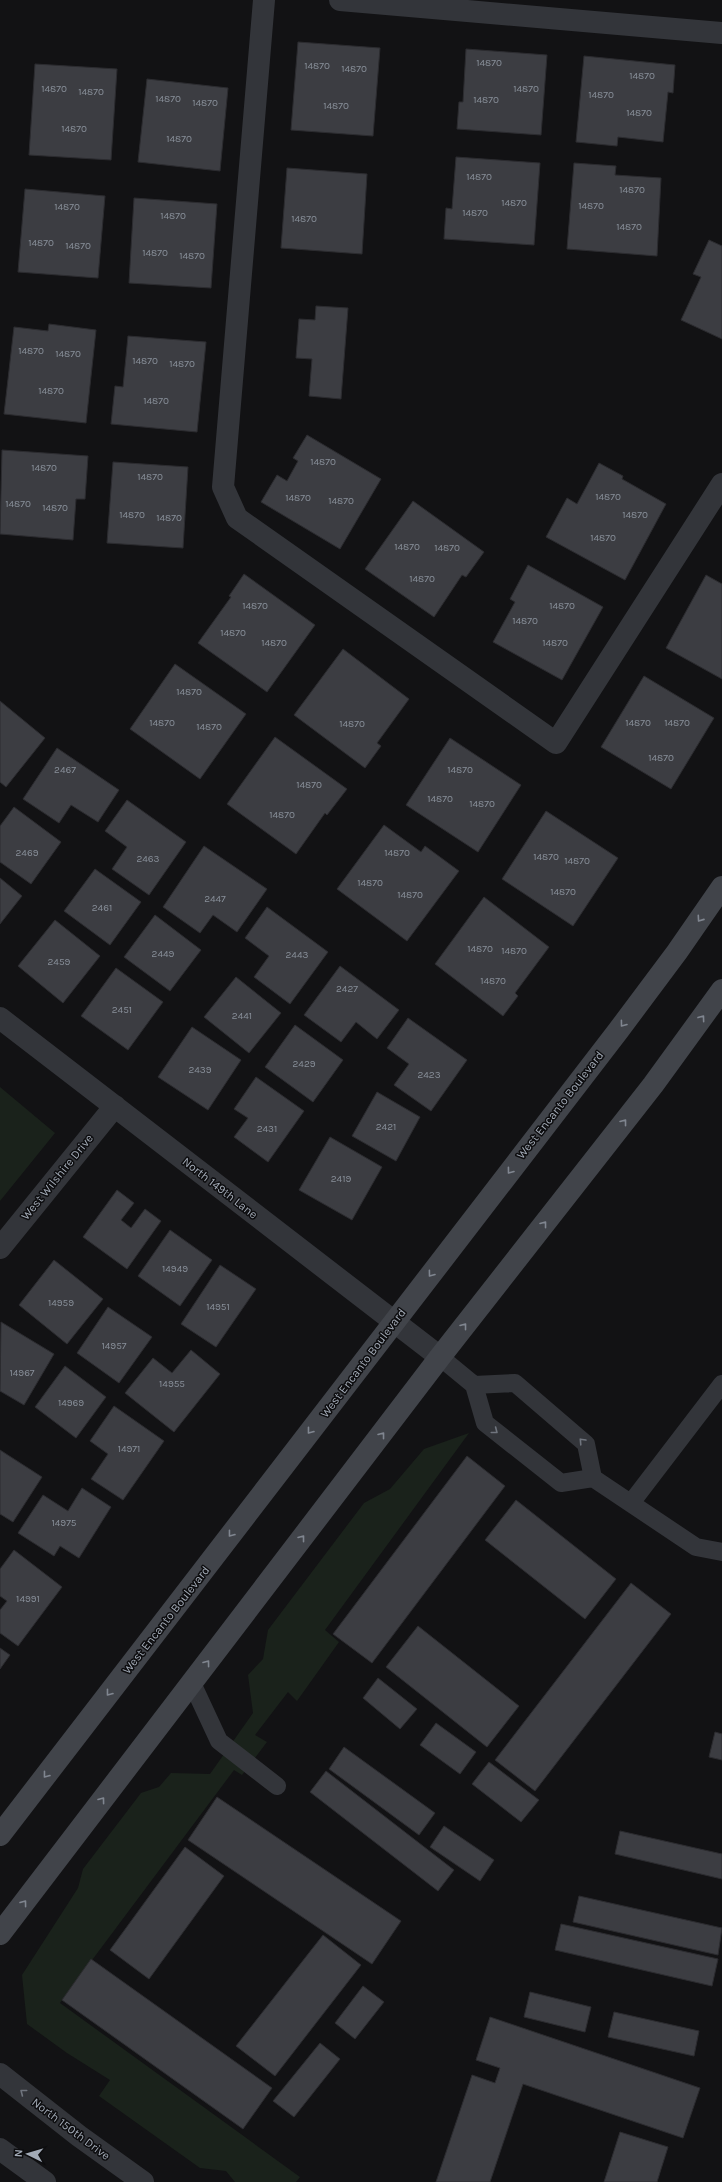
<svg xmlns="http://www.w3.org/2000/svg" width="722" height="2182" font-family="Karla,sans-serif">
<rect width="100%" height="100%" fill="#121214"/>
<!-- green -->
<path fill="#1a221b" d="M0,1087L55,1133L0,1201Z
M469,1433L325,1630L339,1642L297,1701L288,1692L255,1735L267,1742L242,1775L234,1770L60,2003L300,2177L296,2182H235L226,2171L200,2168L99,2096L110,2080L67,2053L27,2024L22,1975L78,1888L83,1869L141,1793L159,1787L171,1773L210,1774L253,1713L248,1675L263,1659L268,1630L364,1503L390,1489L424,1449Z"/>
<!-- building -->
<path fill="#3c3d42" stroke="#2c2c30" d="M298,42L380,48L373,136L291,130Z
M466,49L547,55L541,135L457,129L459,102H463Z
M584,56L675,65L673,93L668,92L663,142L618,137L617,146L576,142Z
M35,64L117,69L111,160L29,155Z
M147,79L228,88L220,171L138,162Z
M456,157L540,163L534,245L444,239L446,208L452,209Z
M574,163L616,166L615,175L661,178L657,256L567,249Z
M287,168L367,174L362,254L281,248Z
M25,189L105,196L98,278L18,272Z
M134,198L217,204L211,288L129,283Z
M709,240L722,246V339L681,320L701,277L693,274Z
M316,306L348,308L341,399L309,396L312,359L296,358L299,319L315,320Z
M49,324L96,330L86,423L4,414L14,327L48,331Z
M128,336L206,342L197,432L111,424L115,386L123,387Z
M307,435L381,479L340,549L261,502L277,475L287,481L298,461L293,458Z
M2,450L88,456L85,499H76L73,540L0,534Z
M113,462L188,467L183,548L107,543Z
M599,463L623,476L622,479L666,504L625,580L546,537L567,498L577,504Z
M413,501L484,552L466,577L462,575L434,617L365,569Z
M528,565L603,607L562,680L493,642L515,602L510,599Z
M244,574L315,625L267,692L198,643L231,597L229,596Z
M706,575L722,584V679L666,648Z
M343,649L409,699L377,743L381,746L365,768L294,715Z
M175,664L246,714L200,779L130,729Z
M644,676L714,718L671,789L601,747Z
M0,701L45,738L6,787L0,782Z
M275,737L347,789L327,815L325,813L296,854L227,804Z
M450,738L521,785L478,852L406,805Z
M57,748L119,790L98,822L71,805L59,823L23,799Z
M127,800L186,842L149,895L112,869L127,847L105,831Z
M14,807L61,842L31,884L0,862V826Z
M546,811L618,858L573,926L502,879Z
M384,825L421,852L425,846L459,871L407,941L337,889Z
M204,846L267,889L237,932L213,915L200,933L163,907Z
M95,869L141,902L110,945L64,911Z
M0,878L22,896L0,924Z
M484,897L549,947L515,993L518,996L503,1016L435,964Z
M267,907L328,952L290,1004L254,977L269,956L245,938Z
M155,915L201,950L170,991L124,957Z
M55,920L100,956L63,1003L18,966Z
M340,966L399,1010L377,1039L356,1022L341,1042L304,1015Z
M116,968L163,1002L128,1050L81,1016Z
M236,977L281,1013L249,1053L204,1017Z
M408,1018L467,1060L431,1111L394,1085L409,1064L387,1048Z
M295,1025L343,1060L313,1102L265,1067Z
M192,1027L241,1060L208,1110L158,1077Z
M256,1077L304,1111L268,1162L234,1137L248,1118L234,1109Z
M377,1092L420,1117L396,1161L352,1136Z
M330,1137L382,1167L352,1220L299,1190Z
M117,1190L134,1203L121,1220L131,1228L145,1209L161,1221L127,1269L83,1237Z
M170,1230L212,1260L180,1306L138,1276Z
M54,1260L103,1299L67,1344L19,1305Z
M220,1265L256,1289L216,1347L181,1324Z
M108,1307L152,1337L119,1383L77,1353Z
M1,1322L54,1354L24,1405L0,1391Z
M191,1350L220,1374L174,1432L125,1393L153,1358L172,1373Z
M65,1366L106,1397L76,1438L35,1407Z
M114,1406L164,1441L123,1500L91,1479L108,1454L90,1441Z
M0,1450L42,1477L13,1522L0,1514Z
M467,1456L505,1486L372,1663L333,1634Z
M82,1488L111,1507L79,1558L60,1546L54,1556L18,1533L43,1495L68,1511Z
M516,1500L616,1579L585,1619L485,1540Z
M14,1550L62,1587L18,1646L0,1633V1610L7,1601L0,1596V1569Z
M631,1583L671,1614L535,1791L495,1760Z
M418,1626L519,1706L487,1747L386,1667Z
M0,1648L10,1655L0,1669Z
M378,1678L417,1709L400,1729L363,1698Z
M436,1723L476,1752L460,1774L420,1745Z
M715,1732L722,1734V1760L709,1757Z
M344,1747L435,1813L419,1835L329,1769Z
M489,1762L539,1800L521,1822L472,1784Z
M326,1771L454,1870L438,1891L310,1792Z
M217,1797L401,1921L372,1964L188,1840Z
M444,1826L494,1860L480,1881L430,1847Z
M620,1831L722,1854V1879L615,1854Z
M185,1847L224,1876L149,1979L110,1950Z
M579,1896L722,1928L718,1955L573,1922Z
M561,1924L718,1959L712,1986L555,1950Z
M323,1935L361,1965L275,2076L236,2046Z
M91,1959L272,2088L243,2129L62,2000Z
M363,1986L384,2002L355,2039L335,2023Z
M530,1992L591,2007L585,2032L524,2017Z
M614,2012L699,2031L694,2056L608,2037Z
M490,2017L700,2088L683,2138L523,2084L490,2182H436L472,2075L495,2083L500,2068L476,2060Z
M320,2043L340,2059L294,2117L273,2101Z
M620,2132L668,2147L657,2182H604Z"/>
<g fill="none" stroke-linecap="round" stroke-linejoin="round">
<!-- service -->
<path stroke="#33353a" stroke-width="18" d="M440,1357L474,1385L485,1423L561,1483L593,1478L696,1547L722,1552
M474,1385L515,1383L586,1444L593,1478
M631,1503L722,1384
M192,1683L219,1741L277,1786"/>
<!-- minor -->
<path stroke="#33353a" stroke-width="22" d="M264,0L223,487L237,518L556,743L722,484
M340,0L722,33
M0,1018L440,1357
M0,1248L115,1106"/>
<!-- tertiary -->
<path stroke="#33353a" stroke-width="22" d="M0,2074L79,2136L143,2182
M0,2149L45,2182"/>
<!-- secondary -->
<path stroke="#41444a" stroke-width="22" d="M0,1835L618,1031L677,952L722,887
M0,1934L440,1357L653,1085L722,990"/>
</g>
<!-- one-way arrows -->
<defs><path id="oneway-chevron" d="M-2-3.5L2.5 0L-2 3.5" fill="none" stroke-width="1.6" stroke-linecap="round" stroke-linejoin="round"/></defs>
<g stroke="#808690">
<use href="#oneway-chevron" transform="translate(700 919) rotate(125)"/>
<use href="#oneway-chevron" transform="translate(702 1018) rotate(-54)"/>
<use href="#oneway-chevron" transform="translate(623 1024) rotate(127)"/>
<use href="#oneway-chevron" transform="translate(624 1122) rotate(-52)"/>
<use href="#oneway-chevron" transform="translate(510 1171) rotate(127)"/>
<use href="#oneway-chevron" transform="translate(544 1224) rotate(-52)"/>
<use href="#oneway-chevron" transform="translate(431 1274) rotate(127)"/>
<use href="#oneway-chevron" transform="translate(464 1326) rotate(-52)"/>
<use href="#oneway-chevron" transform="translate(310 1431) rotate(128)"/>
<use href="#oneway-chevron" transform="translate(382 1435) rotate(-52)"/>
<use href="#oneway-chevron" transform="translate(231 1534) rotate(128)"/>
<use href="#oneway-chevron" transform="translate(302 1538) rotate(-52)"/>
<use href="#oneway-chevron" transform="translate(207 1663) rotate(-53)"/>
<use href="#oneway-chevron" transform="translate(109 1693) rotate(128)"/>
<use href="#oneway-chevron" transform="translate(46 1775) rotate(128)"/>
<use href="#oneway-chevron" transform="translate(102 1800) rotate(-53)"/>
<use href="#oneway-chevron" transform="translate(24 1903) rotate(-53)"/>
</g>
<g stroke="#70757e">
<use href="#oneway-chevron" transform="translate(495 1431) rotate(38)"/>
<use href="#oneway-chevron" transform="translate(582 1441) rotate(-133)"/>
<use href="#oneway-chevron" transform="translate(23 2092) rotate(-142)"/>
</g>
<g text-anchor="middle" stroke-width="3" stroke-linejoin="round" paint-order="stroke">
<!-- number labels -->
<g font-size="10" fill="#888f99">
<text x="489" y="66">14870</text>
<text x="317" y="69">14870</text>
<text x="354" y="72">14870</text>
<text x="642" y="79">14870</text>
<text x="54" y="92">14870</text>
<text x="526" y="92">14870</text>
<text x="91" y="95">14870</text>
<text x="601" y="98">14870</text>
<text x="168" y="102">14870</text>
<text x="486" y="103">14870</text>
<text x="205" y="106">14870</text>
<text x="336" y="109">14870</text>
<text x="639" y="116">14870</text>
<text x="74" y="132">14870</text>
<text x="179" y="142">14870</text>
<text x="479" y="180">14870</text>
<text x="632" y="193">14870</text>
<text x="514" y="206">14870</text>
<text x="591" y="209">14870</text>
<text x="67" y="210">14870</text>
<text x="475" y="216">14870</text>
<text x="173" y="219">14870</text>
<text x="304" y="222">14870</text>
<text x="629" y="230">14870</text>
<text x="41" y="246">14870</text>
<text x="78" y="249">14870</text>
<text x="155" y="256">14870</text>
<text x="192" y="259">14870</text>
<text x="31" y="354">14870</text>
<text x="68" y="357">14870</text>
<text x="145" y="364">14870</text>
<text x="182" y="367">14870</text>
<text x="51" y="394">14870</text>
<text x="156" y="404">14870</text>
<text x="323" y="465">14870</text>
<text x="44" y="471">14870</text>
<text x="150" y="480">14870</text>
<text x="608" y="500">14870</text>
<text x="298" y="501">14870</text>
<text x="341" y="504">14870</text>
<text x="18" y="507">14870</text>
<text x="55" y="511">14870</text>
<text x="132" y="518">14870</text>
<text x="635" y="518">14870</text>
<text x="169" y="521">14870</text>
<text x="603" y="541">14870</text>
<text x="407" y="550">14870</text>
<text x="447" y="551">14870</text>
<text x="422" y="582">14870</text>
<text x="255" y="609">14870</text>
<text x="562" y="609">14870</text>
<text x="525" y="624">14870</text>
<text x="233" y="636">14870</text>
<text x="274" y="646">14870</text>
<text x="555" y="646">14870</text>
<text x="189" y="695">14870</text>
<text x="162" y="726">14870</text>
<text x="638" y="726">14870</text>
<text x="677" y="726">14870</text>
<text x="352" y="727">14870</text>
<text x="209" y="730">14870</text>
<text x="661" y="761">14870</text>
<text x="65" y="773">2467</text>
<text x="460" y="773">14870</text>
<text x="309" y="788">14870</text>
<text x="440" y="802">14870</text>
<text x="482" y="807">14870</text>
<text x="282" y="818">14870</text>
<text x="27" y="856">2469</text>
<text x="397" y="856">14870</text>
<text x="546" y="860">14870</text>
<text x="148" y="862">2463</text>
<text x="577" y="864">14870</text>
<text x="370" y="886">14870</text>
<text x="563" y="895">14870</text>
<text x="410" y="898">14870</text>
<text x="215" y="902">2447</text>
<text x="102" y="911">2461</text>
<text x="480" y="952">14870</text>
<text x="514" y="954">14870</text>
<text x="163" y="957">2449</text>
<text x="297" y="958">2443</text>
<text x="59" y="965">2459</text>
<text x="493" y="984">14870</text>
<text x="347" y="992">2427</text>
<text x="122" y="1013">2451</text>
<text x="242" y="1019">2441</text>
<text x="304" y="1067">2429</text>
<text x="200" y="1073">2439</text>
<text x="429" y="1078">2423</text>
<text x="386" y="1130">2421</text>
<text x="267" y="1132">2431</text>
<text x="341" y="1182">2419</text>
<text x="175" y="1272">14949</text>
<text x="61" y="1306">14959</text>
<text x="218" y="1310">14951</text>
<text x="114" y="1349">14957</text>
<text x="22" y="1376">14967</text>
<text x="172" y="1387">14955</text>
<text x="71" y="1406">14969</text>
<text x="129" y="1452">14971</text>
<text x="64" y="1526">14975</text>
<text x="28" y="1602">14991</text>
</g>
<!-- street labels -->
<g font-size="12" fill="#a2aab6" stroke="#0d0d0f">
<text transform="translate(560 1105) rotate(-52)" y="4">West Encanto Boulevard</text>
<text transform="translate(57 1177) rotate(-51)" y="4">West Wilshire Drive</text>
<text transform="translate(220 1188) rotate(38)" y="4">North 149th Lane</text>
<text transform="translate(363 1363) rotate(-53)" y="4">West Encanto Boulevard</text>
<text transform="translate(166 1620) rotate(-52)" y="4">West Encanto Boulevard</text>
<text transform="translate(71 2129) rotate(37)" y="4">North 150th Drive</text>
</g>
</g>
<!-- north arrow -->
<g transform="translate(28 2154) rotate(275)" stroke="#0d0d0f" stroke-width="3" paint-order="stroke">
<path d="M0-3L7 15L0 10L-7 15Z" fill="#a2aab6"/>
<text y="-6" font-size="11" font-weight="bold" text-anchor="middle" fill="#a2aab6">N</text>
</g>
</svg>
